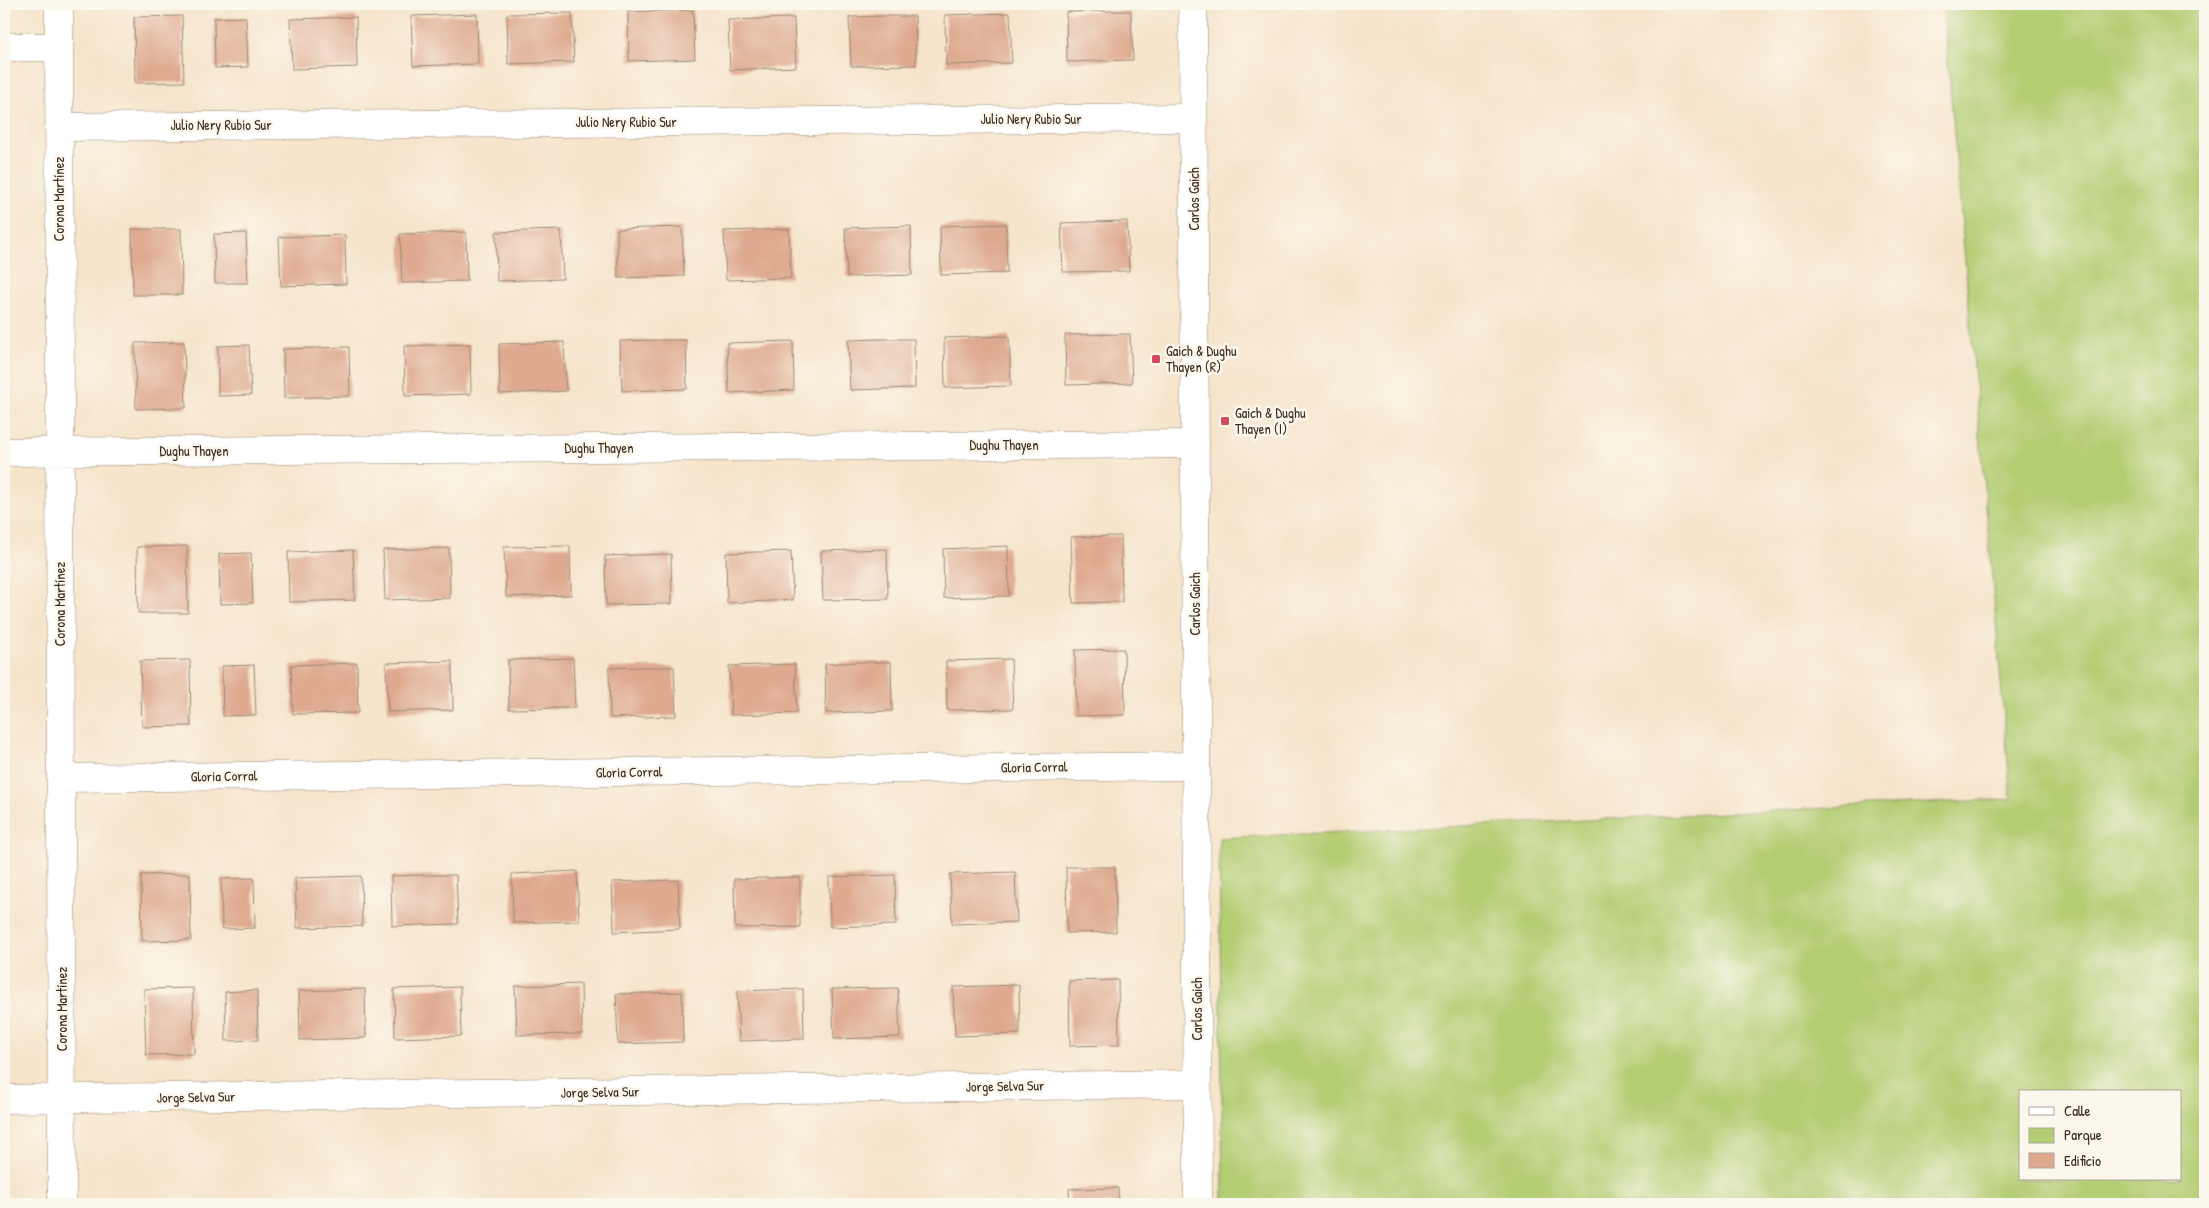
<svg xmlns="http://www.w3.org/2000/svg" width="2209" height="1208" font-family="'Patrick Hand',sans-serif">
<rect width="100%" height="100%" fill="#fbf7ec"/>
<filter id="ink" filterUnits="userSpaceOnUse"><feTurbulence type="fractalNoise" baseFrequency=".02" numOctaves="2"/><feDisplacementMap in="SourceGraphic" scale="10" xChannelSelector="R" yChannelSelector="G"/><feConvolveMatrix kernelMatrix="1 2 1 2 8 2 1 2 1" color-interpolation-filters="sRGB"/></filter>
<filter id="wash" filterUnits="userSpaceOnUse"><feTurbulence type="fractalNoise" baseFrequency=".0096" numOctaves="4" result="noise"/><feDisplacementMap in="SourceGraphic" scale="20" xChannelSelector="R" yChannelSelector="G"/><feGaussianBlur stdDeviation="1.12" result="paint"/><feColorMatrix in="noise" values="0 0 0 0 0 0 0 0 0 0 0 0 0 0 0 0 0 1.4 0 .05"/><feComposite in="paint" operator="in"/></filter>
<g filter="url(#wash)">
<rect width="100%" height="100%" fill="#f6e4cb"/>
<!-- green -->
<path fill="#b3cd73" stroke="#777c48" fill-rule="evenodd" d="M1943,4H2205V1204H1223L1219,838L2011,799ZM2020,1092H2180V1179H2020Z"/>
<g id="blocks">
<!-- building -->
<path fill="#dea98e" d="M693,10L695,59L629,61L628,12Z
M1099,11H1131L1133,60L1067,62L1066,12Z
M572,13L574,62L508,64L507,14Z
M1010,13L1012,63L946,65L945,15Z
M477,14L478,64L413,66L411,16Z
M182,16L184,82L135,83L134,17Z
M882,16H915L916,65L851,66L849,17Z
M246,17L248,67L215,68L214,18Z
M356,17L357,67L292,69L290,19Z
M794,18L796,67L730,70L728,20Z
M1127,221L1129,271L1063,272L1061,223Z
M1006,224L1007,273L941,275L940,226Z
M911,226L912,275L847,277L845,228Z
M682,227L684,276L618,278L617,229Z
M132,229H181L182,295H133Z
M789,229L791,278L726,280L724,231Z
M561,230L563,279L497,281L496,232Z
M466,232L467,281L402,283L400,234Z
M246,233L248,283H215L214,234Z
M345,235L346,284L281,286L279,237Z
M1130,334L1132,383L1066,385L1065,335Z
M1009,336L1011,386L945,388L944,338Z
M881,339H914L915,388L850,390L848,340Z
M653,340H686L687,389L622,391L620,341Z
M793,341L794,390L729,393L727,343Z
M184,342L186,408L136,409L135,343Z
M564,342L566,391L500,394L499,344Z
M470,344L471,394L405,396L404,346Z
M249,345L251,395L218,396V346Z
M349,347L350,396L284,398L283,349Z
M1121,536L1122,602L1073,603L1071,537Z
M187,546L188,613H138L137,547Z
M570,546L571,595L506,597L504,547Z
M1008,546L1009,596L944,598L943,549Z
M449,548L450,598L385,600L383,550Z
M887,549L888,599L823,600L821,551Z
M353,550L355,600L289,602L288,552Z
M791,551L793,600L727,603L726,553Z
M251,553L253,603L220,604L219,554Z
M671,554L672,604L606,605L605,556Z
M1124,649L1125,715L1076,716L1075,650Z
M573,658L575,708L509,709L508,660Z
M1011,659L1013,709L947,710L946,661Z
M190,660L191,726L142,727L140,661Z
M452,661L453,710L388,712L386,663Z
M857,662H891L892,711L826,713L825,664Z
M357,663L358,713L293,714L291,665Z
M795,664L797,713L731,715L729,666Z
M254,665L256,715L223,716L222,666Z
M641,667H674L676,716L610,718L609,668Z
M1066,867H1115L1116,932L1067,933Z
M577,871L579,921L513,923L512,874Z
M1015,872L1017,922L952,924L950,874Z
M190,874L191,940L142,941L141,875Z
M423,875H456L458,924L392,926L391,876Z
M895,875L896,925L830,927L829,877Z
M361,876L362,926L297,928L295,878Z
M800,877V927L735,928L734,879Z
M254,878L255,928L222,929L221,879Z
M678,880L680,929L614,932L612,882Z
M1118,980L1119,1045L1070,1046L1069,981Z
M581,984L582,1034L517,1035L515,986Z
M1019,985L1020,1034L955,1036L953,987Z
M460,987L461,1036L395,1038L394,989Z
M193,988L194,1054L146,1055L144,989Z
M898,988L900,1037L834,1039L832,989Z
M365,989L366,1038L300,1040L299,991Z
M803,989L804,1039L739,1041L737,991Z
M257,990L258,1040L226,1041L225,992Z
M682,992L683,1042L618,1044L616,994Z
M1118,1188L1119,1204H1070L1069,1189Z"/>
</g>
</g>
<g filter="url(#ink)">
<use href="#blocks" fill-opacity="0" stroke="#988774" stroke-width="1"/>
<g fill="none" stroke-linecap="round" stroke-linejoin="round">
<defs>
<path id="minor" d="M59,4L62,1204
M4,47H59
M59,127L1193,118
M4,452L1195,444
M61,778L1196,766
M4,1099L1197,1084"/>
<path id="tertiary" d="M1193,4L1198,1204"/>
</defs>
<!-- minor casing -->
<use href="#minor" stroke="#988774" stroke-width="29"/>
<!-- tertiary casing -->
<use href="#tertiary" stroke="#988774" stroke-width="29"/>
<!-- minor -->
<use href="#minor" stroke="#fff" stroke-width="28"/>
<!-- tertiary -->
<use href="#tertiary" stroke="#fff" stroke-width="28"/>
</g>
</g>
<!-- markers -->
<g fill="#d1495b" stroke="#fbf7ec" stroke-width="2">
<rect x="1151" y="354" width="10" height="10" rx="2.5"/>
<rect x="1220" y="416" width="10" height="10" rx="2.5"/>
</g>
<g text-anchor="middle" stroke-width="5" stroke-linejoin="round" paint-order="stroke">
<!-- street labels -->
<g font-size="14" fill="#3b2a1e" stroke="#fbf7ec">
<text x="1031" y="124">Julio Nery Rubio Sur</text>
<text x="626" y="127">Julio Nery Rubio Sur</text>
<text x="221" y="130">Julio Nery Rubio Sur</text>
<text transform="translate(59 199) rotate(-90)" y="5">Corona Martínez</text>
<text transform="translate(1194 199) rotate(-90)" y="5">Carlos Gaich</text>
<text x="1004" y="450">Dughu Thayen</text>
<text x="599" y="453">Dughu Thayen</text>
<text x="194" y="456">Dughu Thayen</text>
<text transform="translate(60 604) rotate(-90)" y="5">Corona Martínez</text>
<text transform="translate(1195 604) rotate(-90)" y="5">Carlos Gaich</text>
<text transform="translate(1034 767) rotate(-1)" y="5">Gloria Corral</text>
<text transform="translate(629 772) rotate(-1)" y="5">Gloria Corral</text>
<text transform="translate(224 776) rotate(-1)" y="5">Gloria Corral</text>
<text transform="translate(62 1009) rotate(-90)" y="5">Corona Martínez</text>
<text transform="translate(1197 1009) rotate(-90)" y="5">Carlos Gaich</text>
<text transform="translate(1005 1086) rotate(-1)" y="5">Jorge Selva Sur</text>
<text transform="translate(600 1092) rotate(-1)" y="5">Jorge Selva Sur</text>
<text transform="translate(196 1097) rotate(-1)" y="5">Jorge Selva Sur</text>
</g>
<!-- poi labels -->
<g font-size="14" fill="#3b2a1e" stroke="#fbf7ec" text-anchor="start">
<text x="1166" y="356">Gaich &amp; Dughu<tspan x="1166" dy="16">Thayen (R)</tspan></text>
<text x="1235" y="418">Gaich &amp; Dughu<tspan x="1235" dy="16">Thayen (I)</tspan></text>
</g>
</g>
<!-- margin -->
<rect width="2209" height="1208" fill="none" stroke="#fbf7ec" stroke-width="20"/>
<!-- legend -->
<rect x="2019" y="1090" width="162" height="90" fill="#fbf7ec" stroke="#aea59a"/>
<rect x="2029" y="1107" width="25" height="8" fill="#ffffff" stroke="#aea59a"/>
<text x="2064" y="1116" font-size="15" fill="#3b2a1e">Calle</text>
<rect x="2029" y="1128" width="25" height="15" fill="#b3cd73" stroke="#aea59a"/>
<text x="2064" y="1140" font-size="15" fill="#3b2a1e">Parque</text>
<rect x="2029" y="1153" width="25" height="15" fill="#dea98e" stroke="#aea59a"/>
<text x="2064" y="1166" font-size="15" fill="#3b2a1e">Edificio</text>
</svg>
